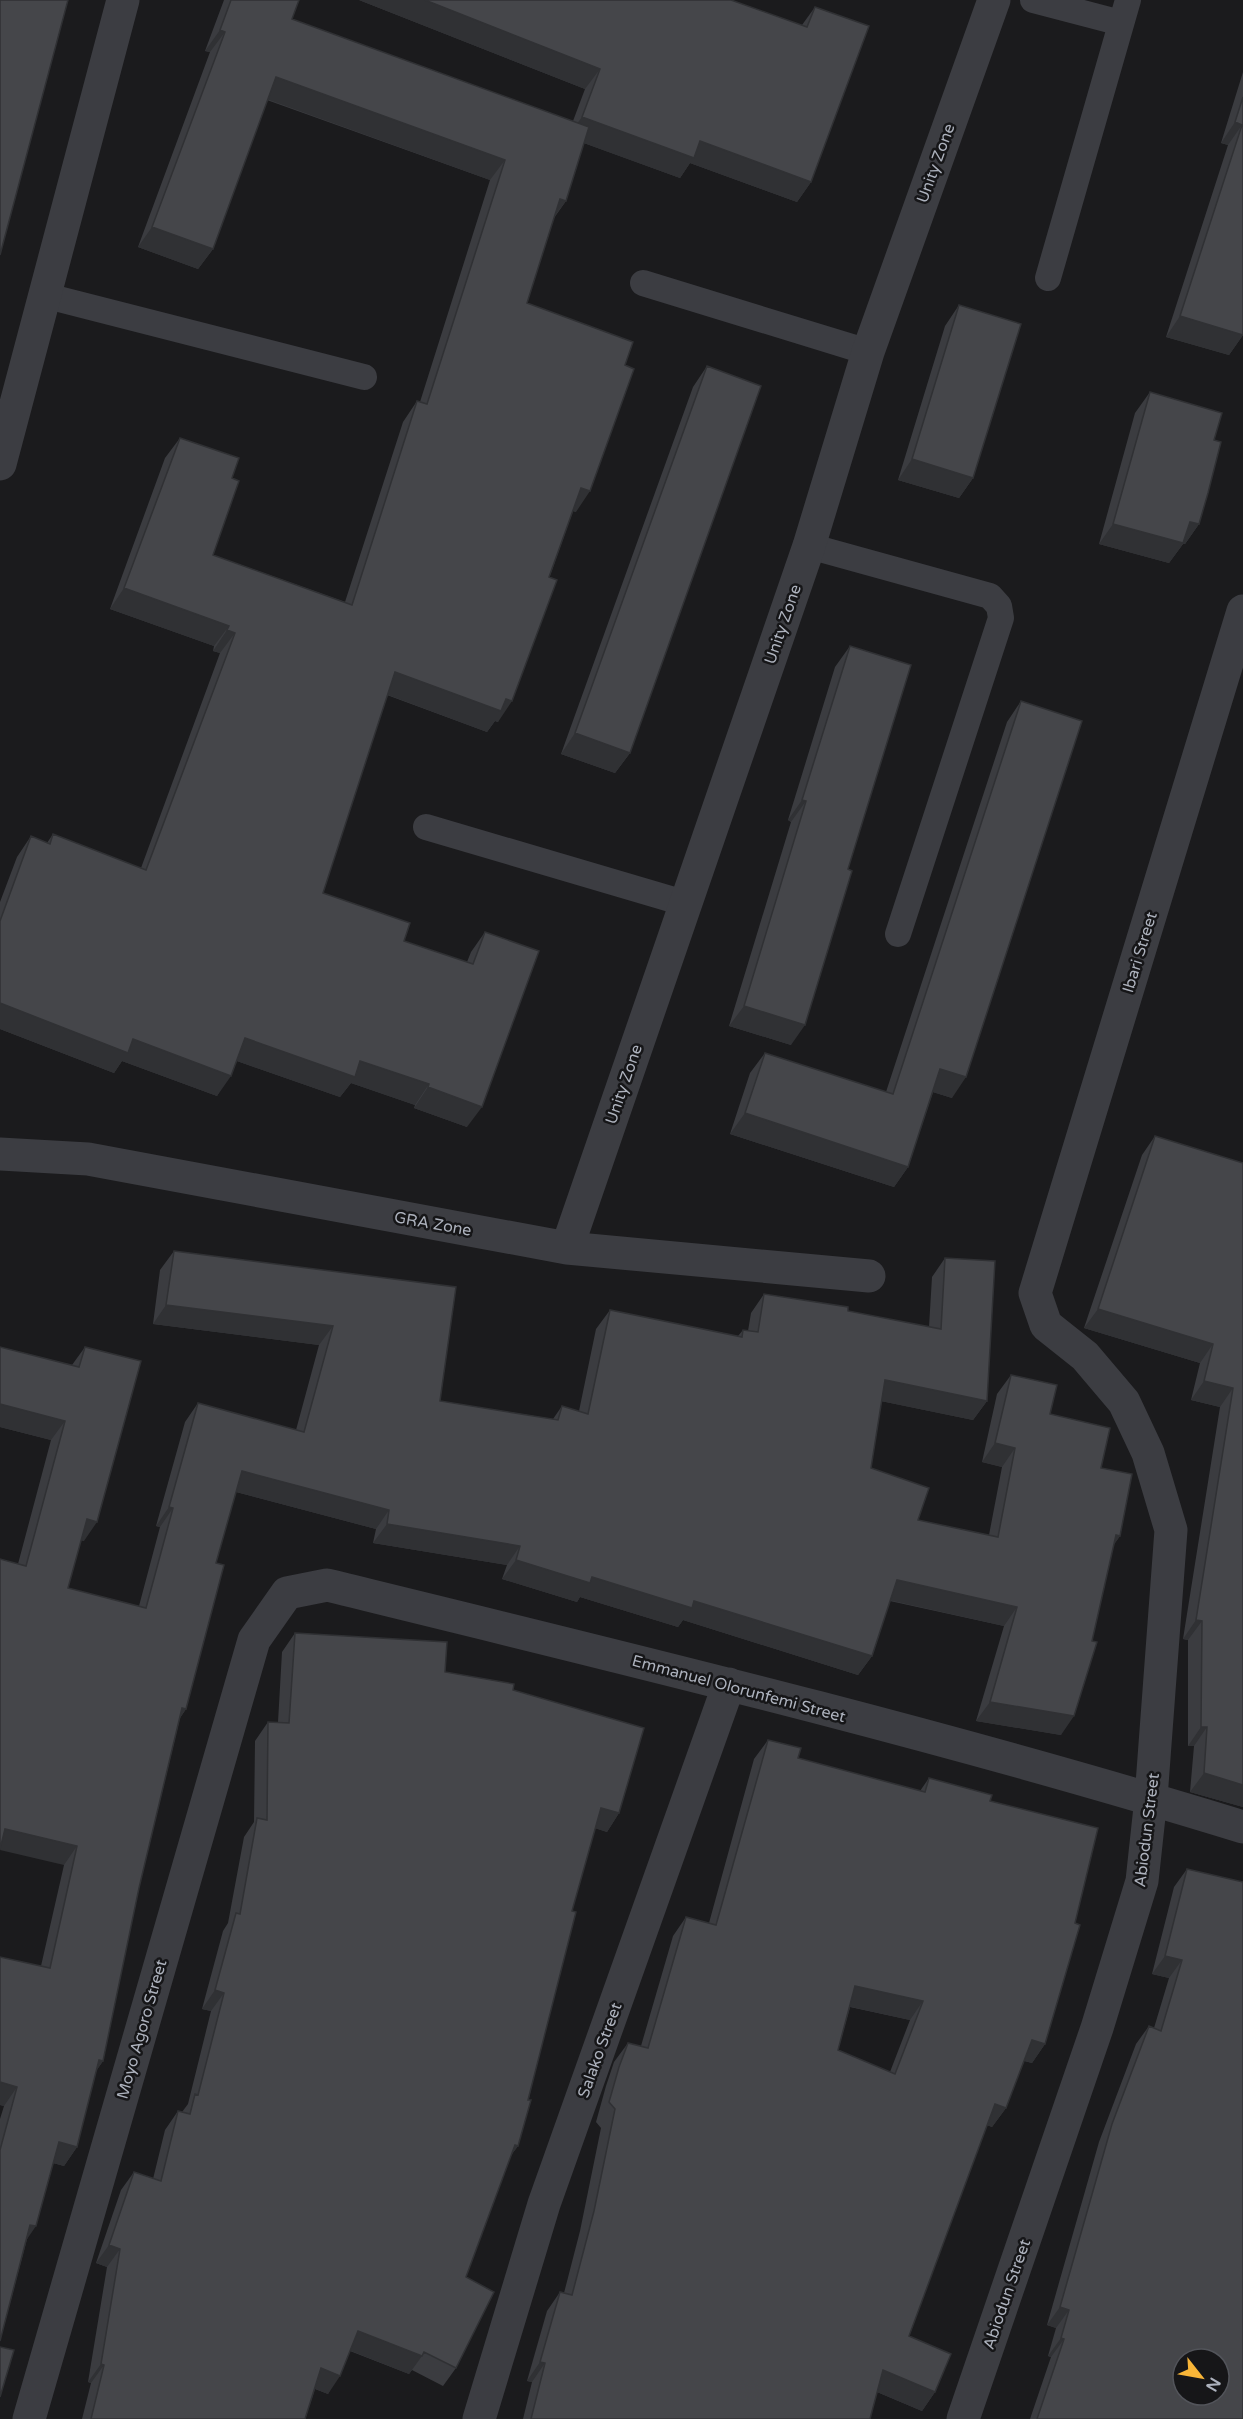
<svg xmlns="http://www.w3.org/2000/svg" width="1243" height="2419" font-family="'Varela Round',sans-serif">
<rect width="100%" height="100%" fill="#1b1b1d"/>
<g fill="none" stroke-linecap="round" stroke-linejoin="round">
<!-- lane -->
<path stroke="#3c3d42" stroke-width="26" d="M1033,0L1121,23
M1048,278L1128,0
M643,283L868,352
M43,295L364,377
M809,546L990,596L999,606L1001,618L898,934
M426,827L684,903"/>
<!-- street -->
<path stroke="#3c3d42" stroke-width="33" d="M0,464L123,0
M0,1154L88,1159L567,1248L869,1276
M567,1248L809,546L868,352L994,0
M29,2419L254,1640L287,1593L327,1585C633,1660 941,1734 1243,1827
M479,2419L544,2204L729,1684
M963,2419L1097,2028L1142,1881L1151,1798L1171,1530L1148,1453L1124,1402L1085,1356L1046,1325L1035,1293L1243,611"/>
</g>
<!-- wall -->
<path fill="#3b3c40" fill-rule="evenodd" d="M224,0H299L292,19L573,121L585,89L359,0L802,25L815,7L811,182L797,202L690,163L680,178L584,143L566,201L554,218L527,303L576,512L573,511L498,722L495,721L487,732L387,695L323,893L404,941L467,962L471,952L485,932L467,1127L414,1108L415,1105L351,1083L340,1097L237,1061L217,1096L122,1061L114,1073L0,1029V902L17,857L31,836L47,843L53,834L141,868L220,653L213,651L214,646L110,609L165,458L180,438L232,478L213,555L345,602L403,422L417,401L420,402L490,180L267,100L213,249L198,269L138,247L210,52L205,51Z
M1243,72V335L1229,355L1166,337L1228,145L1221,143Z
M959,305L973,478L959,498L898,480L945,326Z
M707,366L630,753L615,773L561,754L693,387Z
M1150,392L1214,440L1199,524L1185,544H1183L1169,563L1099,544L1135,413Z
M850,646L791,1045L729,1026L791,822L788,820L835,667Z
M1021,701L952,1098L933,1092L908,1167L894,1187L730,1134L750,1073L765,1053L886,1092L1007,722Z
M1155,1136L1243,1163V1807L1190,1792L1194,1746H1188V1640L1183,1639L1220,1407L1191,1400L1200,1363L1084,1328L1142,1155Z
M174,1251L456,1287L440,1401L553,1419L562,1406L579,1411L596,1329L610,1310L738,1336L743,1330L748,1331L751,1313L764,1294L929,1327L932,1277L945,1258L987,1401L973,1420L881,1401L871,1468L918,1520L989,1535L1002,1467L982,1462L997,1394L1011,1375L1050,1414L1101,1468L1120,1536L1114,1544L1061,1735L976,1721L1004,1626L890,1601L872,1656L858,1675L683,1620L678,1627L580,1597L577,1602L502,1579L507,1565L373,1543L376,1529L236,1492L216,1563L186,1709L180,1718L139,1888L103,2061L96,2071L77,2147L64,2166L53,2163L27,2239L0,2341V2119L4,2106L0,2105V1957L41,1966L64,1865L18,1564L51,1440L0,1427V1347L72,1365L85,1347L84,1541L81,1540L68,1588L139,1606L160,1527L156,1526L185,1422L198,1403L296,1430L319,1345L153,1324L160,1270Z
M295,1633L445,1672L513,1690L619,1813L607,1832L595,1828L572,1911L518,2146L511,2155L466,2277L456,2368L443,2386L412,2370L409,2374L350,2351L328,2394L315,2389L305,2419H82L91,2383L88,2382L107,2267L96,2263L121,2190L134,2172L153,2179L165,2130L178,2111L182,2112L188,2104L211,2011L202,2009L223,1931L228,1923L244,1837L254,1822L255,1741L268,1722H278L282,1652Z
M768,1740L798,1758L920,1791L929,1778L990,1801L1045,2044L1032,2063L1024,2061L1006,2108L992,2127L987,2125L909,2336L935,2392L922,2411L877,2392L870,2419H523L532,2382L527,2381L547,2311L560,2292L564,2293L580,2231L601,2128L596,2122L606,2086L614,2062L628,2043L641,2046L673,1936L686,1917L709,1923L754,1759ZM850,2007L910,2020L890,2072L838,2050Z
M1187,1869L1243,2419H1030L1051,2357L1048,2356L1056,2328L1047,2325L1099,2142L1136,2044L1149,2026L1154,2028L1169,1978L1152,1974L1174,1887Z"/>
<!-- shaded-wall -->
<path fill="#303134" d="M359,0H425L600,69L585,89Z
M220,30L225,32L210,52L205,51Z
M276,77L505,160L490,180L261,97Z
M582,117L700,141L811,182L797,202L690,163L680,178L567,137Z
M1235,122L1242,125L1228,145L1221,143Z
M560,199L566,201L551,221Z
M152,227L213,249L198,269L138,247Z
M1180,316L1243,335L1229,355L1166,337Z
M912,459L973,478L959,498L898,480Z
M581,488L590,491L576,512L567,509Z
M1190,522L1199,524L1185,544H1183L1169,563L1099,544L1113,524Z
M124,588L229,626L214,646L110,609Z
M227,630L235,633L220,653L213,651Z
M395,672L506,699L512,701L498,722L495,721L487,732L380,692Z
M575,733L630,753L615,773L561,754Z
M802,800L806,801L791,822L788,820Z
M0,1003L133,1039L231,1076L217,1096L122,1061L114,1073L0,1029Z
M744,1006L805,1025L791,1045L729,1026Z
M245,1038L360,1061L429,1084L415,1105L351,1083L340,1097L231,1059Z
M940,1069L966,1077L952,1098L926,1090Z
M428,1087L482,1107L467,1127L414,1108Z
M745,1113L908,1167L894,1187L730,1134Z
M166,1305L333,1326L319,1345L153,1324Z
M1098,1309L1213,1344L1200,1363L1084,1328Z
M885,1380L987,1401L973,1420L871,1399Z
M1204,1381L1233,1388L1220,1407L1191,1400Z
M0,1404L65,1421L51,1440L0,1427Z
M995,1443L1015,1448L1002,1467L982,1462Z
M242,1471L389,1510L376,1529L229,1490Z
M169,1507L173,1508L160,1527L156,1526Z
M87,1519L97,1522L84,1541L74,1538Z
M387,1524L520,1546L507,1565L373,1543Z
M1116,1535L1120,1536L1107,1555Z
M516,1560L694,1601L872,1656L858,1675L683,1620L678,1627L580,1597L577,1602L502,1579Z
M897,1580L1017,1607L1004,1626L884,1599Z
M1196,1620L1202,1621L1188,1640L1183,1639Z
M990,1702L1074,1716L1061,1735L976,1721Z
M182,1708L186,1709L173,1728Z
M1201,1727H1207L1194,1746H1188Z
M1204,1773L1243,1785V1807L1190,1792Z
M601,1808L619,1813L607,1832L588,1826Z
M5,1829L77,1846L64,1865L0,1850Z
M1165,1956L1182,1960L1169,1978L1152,1974Z
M855,1986L923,2001L910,2020L842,2005Z
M215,1990L224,1993L211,2011L202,2009Z
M1032,2040L1045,2044L1032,2063L1018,2059Z
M99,2060L103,2061L90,2080Z
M0,2082L17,2087L4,2106L0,2105Z
M995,2104L1006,2108L992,2127L981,2123Z
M59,2142L77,2147L64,2166L46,2161Z
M515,2145L518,2146L505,2164Z
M30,2225L36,2226L23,2245Z
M109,2245L120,2249L107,2267L96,2263Z
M1060,2307L1069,2310L1056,2328L1047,2325Z
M358,2331L422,2356L409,2374L346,2349Z
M1061,2338L1064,2339L1051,2357L1048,2356Z
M540,2362L545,2363L532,2382L527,2381Z
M101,2364L104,2365L91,2383L88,2382Z
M321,2368L340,2376L328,2394L308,2386Z
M883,2370L935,2392L922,2411L870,2389Z"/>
<!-- building -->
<path fill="#45464a" stroke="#303134" stroke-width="1.5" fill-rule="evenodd" d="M0,0H68L0,255Z
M231,0H299L292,19L589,127L566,201L560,199L527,303L633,342L625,365L634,369L590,491L581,488L549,577L557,580L512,701L506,699L501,711L395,672L323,893L410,923L404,941L473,964L485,932L539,951L482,1107L428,1087L429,1084L360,1061L355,1077L245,1038L231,1076L133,1039L128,1053L0,1003V921L31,836L50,844L53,834L146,870L235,633L227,630L229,626L124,588L180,438L239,458L232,478L239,481L213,555L352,605L417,401L427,404L505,160L276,77L213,249L152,227L225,32L220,30Z
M425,0H731L807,27L815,7L869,26L811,182L700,141L694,158L582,117L600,69Z
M1243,97V335L1180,316L1242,125L1235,122Z
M959,305L1021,324L973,478L912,459Z
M707,366L761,386L630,753L575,733Z
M1150,392L1222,413L1214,440L1221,442L1208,493L1199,524L1190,522L1183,543L1113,524Z
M850,646L911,665L848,869L852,871L805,1025L744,1006L806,801L802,800Z
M1021,701L1082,721L966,1077L940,1069L908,1167L745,1113L765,1053L893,1094Z
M1155,1136L1243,1163V1785L1204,1773L1207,1727H1201L1202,1621L1196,1620L1233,1388L1204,1381L1213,1344L1098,1309Z
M174,1251L456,1287L440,1401L558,1420L562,1406L588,1414L610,1310L742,1337L743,1330L758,1332L764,1294L848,1307V1311L941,1329L945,1258L995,1261L987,1401L885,1380L871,1468L929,1488L918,1520L998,1537L1015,1448L995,1443L1011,1375L1057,1385L1050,1414L1110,1428L1101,1468L1132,1474L1120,1536L1116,1535L1092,1641L1097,1642L1074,1716L990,1702L1017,1607L897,1580L872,1656L694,1601L692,1608L592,1577L590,1583L516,1560L520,1546L387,1524L389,1510L242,1471L216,1563L224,1565L186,1709L182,1708L139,1888L103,2061L99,2060L77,2147L59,2142L36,2226L30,2225L0,2341V2150L17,2087L0,2082V1957L50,1968L77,1846L5,1829L0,1849V1559L26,1566L65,1421L0,1404V1347L79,1367L85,1347L141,1361L97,1522L87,1519L68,1588L146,1608L173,1508L169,1507L198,1403L304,1432L333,1326L166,1305Z
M295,1633L447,1642L445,1672L514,1684L513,1690L644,1728L619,1813L601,1808L572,1911L576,1912L528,2100H531L518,2146L515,2145L466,2277L494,2292L456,2368L424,2352L422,2356L358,2331L340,2376L321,2368L305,2419H91L104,2365L101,2364L120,2249L109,2245L134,2172L161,2181L178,2111L190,2114L195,2094L198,2095L224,1993L215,1990L236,1913L240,1914L257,1818L267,1820L268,1722L289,1723Z
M768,1740L801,1748L798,1758L925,1792L929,1778L992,1795L990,1801L1098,1828L1075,1923L1080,1925L1045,2044L1032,2040L1006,2108L995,2104L909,2336L951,2354L935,2392L883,2370L870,2419H531L545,2363L540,2362L560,2292L572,2295L594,2211L615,2109L609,2102L619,2067L628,2043L648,2048L686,1917L716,1925ZM855,1986L923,2001L895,2074L838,2050Z
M1187,1869L1243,1882V2419H1037L1064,2339L1061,2338L1069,2310L1060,2307L1112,2124L1149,2026L1161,2031L1182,1960L1165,1956ZM1183,2359H1219V2395H1183Z
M0,2347L14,2350L0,2397Z"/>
<g text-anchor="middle" stroke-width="5" stroke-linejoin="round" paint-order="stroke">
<!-- street labels -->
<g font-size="16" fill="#adb2bd" stroke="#161618">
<text transform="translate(935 163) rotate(-70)" y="6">Unity Zone</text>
<text transform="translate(782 624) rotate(-71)" y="6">Unity Zone</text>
<text transform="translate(1139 952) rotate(-73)" y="6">Ibari Street</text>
<text transform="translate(623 1084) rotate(-71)" y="6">Unity Zone</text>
<text transform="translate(433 1223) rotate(10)" y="6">GRA Zone</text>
<text transform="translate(739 1688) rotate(15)" y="6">Emmanuel Olorunfemi Street</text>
<text transform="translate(1146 1830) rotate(-83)" y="6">Abiodun Street</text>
<text transform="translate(141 2029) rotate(-74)" y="6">Moyo Agoro Street</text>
<text transform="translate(599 2050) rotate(-70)" y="6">Salako Street</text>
<text transform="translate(1006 2294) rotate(-71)" y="6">Abiodun Street</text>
</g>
</g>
<!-- north arrow -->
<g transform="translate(1201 2377) rotate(121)"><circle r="28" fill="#161618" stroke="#52545a" stroke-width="1.5"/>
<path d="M0-4.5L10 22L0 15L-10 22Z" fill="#f8b538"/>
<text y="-9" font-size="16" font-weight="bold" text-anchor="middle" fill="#adb2bd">N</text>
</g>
</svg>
